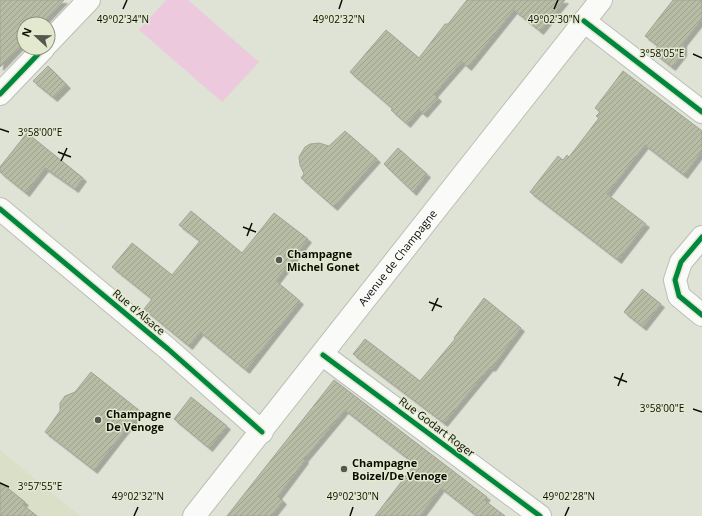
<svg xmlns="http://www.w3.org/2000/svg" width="702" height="516" font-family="'Open Sans',sans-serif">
<defs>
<pattern id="building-hatch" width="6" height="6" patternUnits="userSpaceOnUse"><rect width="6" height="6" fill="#b7bca4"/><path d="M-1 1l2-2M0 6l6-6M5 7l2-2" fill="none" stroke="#9ca08c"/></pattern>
<filter id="shadow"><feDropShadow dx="3.5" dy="3.5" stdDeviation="0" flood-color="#0004"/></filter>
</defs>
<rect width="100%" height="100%" fill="#dfe3d5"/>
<!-- built -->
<path fill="#dae0c8" d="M0,450L80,516H0Z"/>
<!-- pitch -->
<path fill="#ecc9dc" d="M166,0H188L259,62L222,102L139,30Z"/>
<!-- building -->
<path fill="url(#building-hatch)" stroke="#a1a59a" filter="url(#shadow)" d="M0,0H64L41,24H24V42L0,67Z
M467,0H565L540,31L514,10L468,67L462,62L434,94L438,98L424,114L419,110L407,124L391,110L393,109L350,72L386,30L419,58L445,24H448Z
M673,0H702V19L683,43V53L672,67L653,52L658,46L645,36Z
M48,66L67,85L54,98L33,81Z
M623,71L702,131V151L684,175L645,145L607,194L646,224L618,260L530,192L558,156L563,160L567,155L569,157L599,118L596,116L600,112L595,108Z
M345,131L377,159L334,207L301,178L304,174L300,165L299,157L305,147L310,144L319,143L329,146Z
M27,133L83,178L75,189L45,168L26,193L0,172V167Z
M398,148L427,174L413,192L384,164Z
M191,211L242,253L274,213L308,239L276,281L300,301L246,370L200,332L189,346L144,309L152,299L112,267L132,243L172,275L200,241L179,225Z
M642,289L661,304L643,327L624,312Z
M484,298L521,328L492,368L490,367L444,423L353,354L365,339L420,381L455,339L454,338Z
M91,372L140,411L94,470L45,432L60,411V403L65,396L75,392Z
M334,380L487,497L484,500L505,516H477L441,488L420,516H375L415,464L345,410L304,459L305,460L278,496L283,501L271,516H227Z
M191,397L227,426L209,448L174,419Z
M0,482L25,502L22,504L37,516H0Z"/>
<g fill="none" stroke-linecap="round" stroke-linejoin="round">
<defs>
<path id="street" d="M584,21L702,112
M48,43L89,0
M0,94L44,48
M0,209L168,349L262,432
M702,237L681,262L675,280L679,296L702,315
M323,355L540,516"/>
<g id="secondary">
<path id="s1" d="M194,516L601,0"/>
</g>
</defs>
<!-- street casing -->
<use href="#street" stroke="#bcbfb4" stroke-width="24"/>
<!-- secondary casing -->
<use href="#secondary" stroke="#bcbfb4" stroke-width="24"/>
<!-- street -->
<use href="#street" stroke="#fafbf9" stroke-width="22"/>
<!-- secondary -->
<use href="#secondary" stroke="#fafbf9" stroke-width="22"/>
<defs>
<path id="cycleway" d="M584,21L702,112
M0,94L44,48
M0,209L168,349L262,432
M702,237L681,262L675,280L679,296L702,315
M323,355L540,516"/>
</defs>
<!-- cycleway casing -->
<use href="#cycleway" stroke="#e2e9cf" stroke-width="8"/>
<!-- cycleway -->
<use href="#cycleway" stroke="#00873e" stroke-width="5"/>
</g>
<!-- ticks -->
<path fill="none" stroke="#0b0d05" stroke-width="1.5" d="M123,9L127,0M339,9L342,0M554,9L558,0M693,54L702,58M0,129L9,132M58,152L71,157M61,161L67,148M243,227L256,232M247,236L252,223M429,302L442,307M432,311L438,298M614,377L627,382M618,386L623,373M693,409L702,412M0,483L9,487M134,516L138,507M350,516L353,507M565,516L569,507"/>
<!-- markers -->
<g fill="#55584e" stroke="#e2e9cf" stroke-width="1.5">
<circle cx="279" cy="260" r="4"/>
<circle cx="98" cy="420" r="4"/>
<circle cx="344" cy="469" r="4"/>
</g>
<g text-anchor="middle" stroke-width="3" stroke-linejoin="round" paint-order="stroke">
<!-- poi labels -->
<g font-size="11" font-weight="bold" fill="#0b0d05" stroke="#e2e9cf" text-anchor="start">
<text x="287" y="258">Champagne<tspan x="287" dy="13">Michel Gonet</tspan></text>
<text x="106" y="418">Champagne<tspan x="106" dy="13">De Venoge</tspan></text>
<text x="352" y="467">Champagne<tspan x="352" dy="13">Boizel/De Venoge</tspan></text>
</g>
<!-- street labels -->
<g font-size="11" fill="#0b0d05" stroke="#e2e9cf">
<text dy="4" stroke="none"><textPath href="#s1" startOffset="329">Avenue de Champagne</textPath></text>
<text transform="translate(139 312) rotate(40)" y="4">Rue d'Alsace</text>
<text transform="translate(437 427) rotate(37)" y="4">Rue Godart Roger</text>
</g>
</g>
<g font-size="10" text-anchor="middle" fill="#0b0d05" stroke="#e2e9cf" stroke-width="3" stroke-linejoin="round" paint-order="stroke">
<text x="123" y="23">49°02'34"N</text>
<text x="339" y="23">49°02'32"N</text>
<text x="554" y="23">49°02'30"N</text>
<text x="662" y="57">3°58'05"E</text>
<text x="40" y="136">3°58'00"E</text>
<text x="662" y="412">3°58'00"E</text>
<text x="40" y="490">3°57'55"E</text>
<text x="138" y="500">49°02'32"N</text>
<text x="353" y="500">49°02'30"N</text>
<text x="569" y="500">49°02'28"N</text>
</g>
<!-- north arrow -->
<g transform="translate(36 36) rotate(292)"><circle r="19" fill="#e2e9cf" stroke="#8c917e"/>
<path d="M0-3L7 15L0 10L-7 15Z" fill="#55584e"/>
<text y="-6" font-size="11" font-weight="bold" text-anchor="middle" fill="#0b0d05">N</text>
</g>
</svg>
